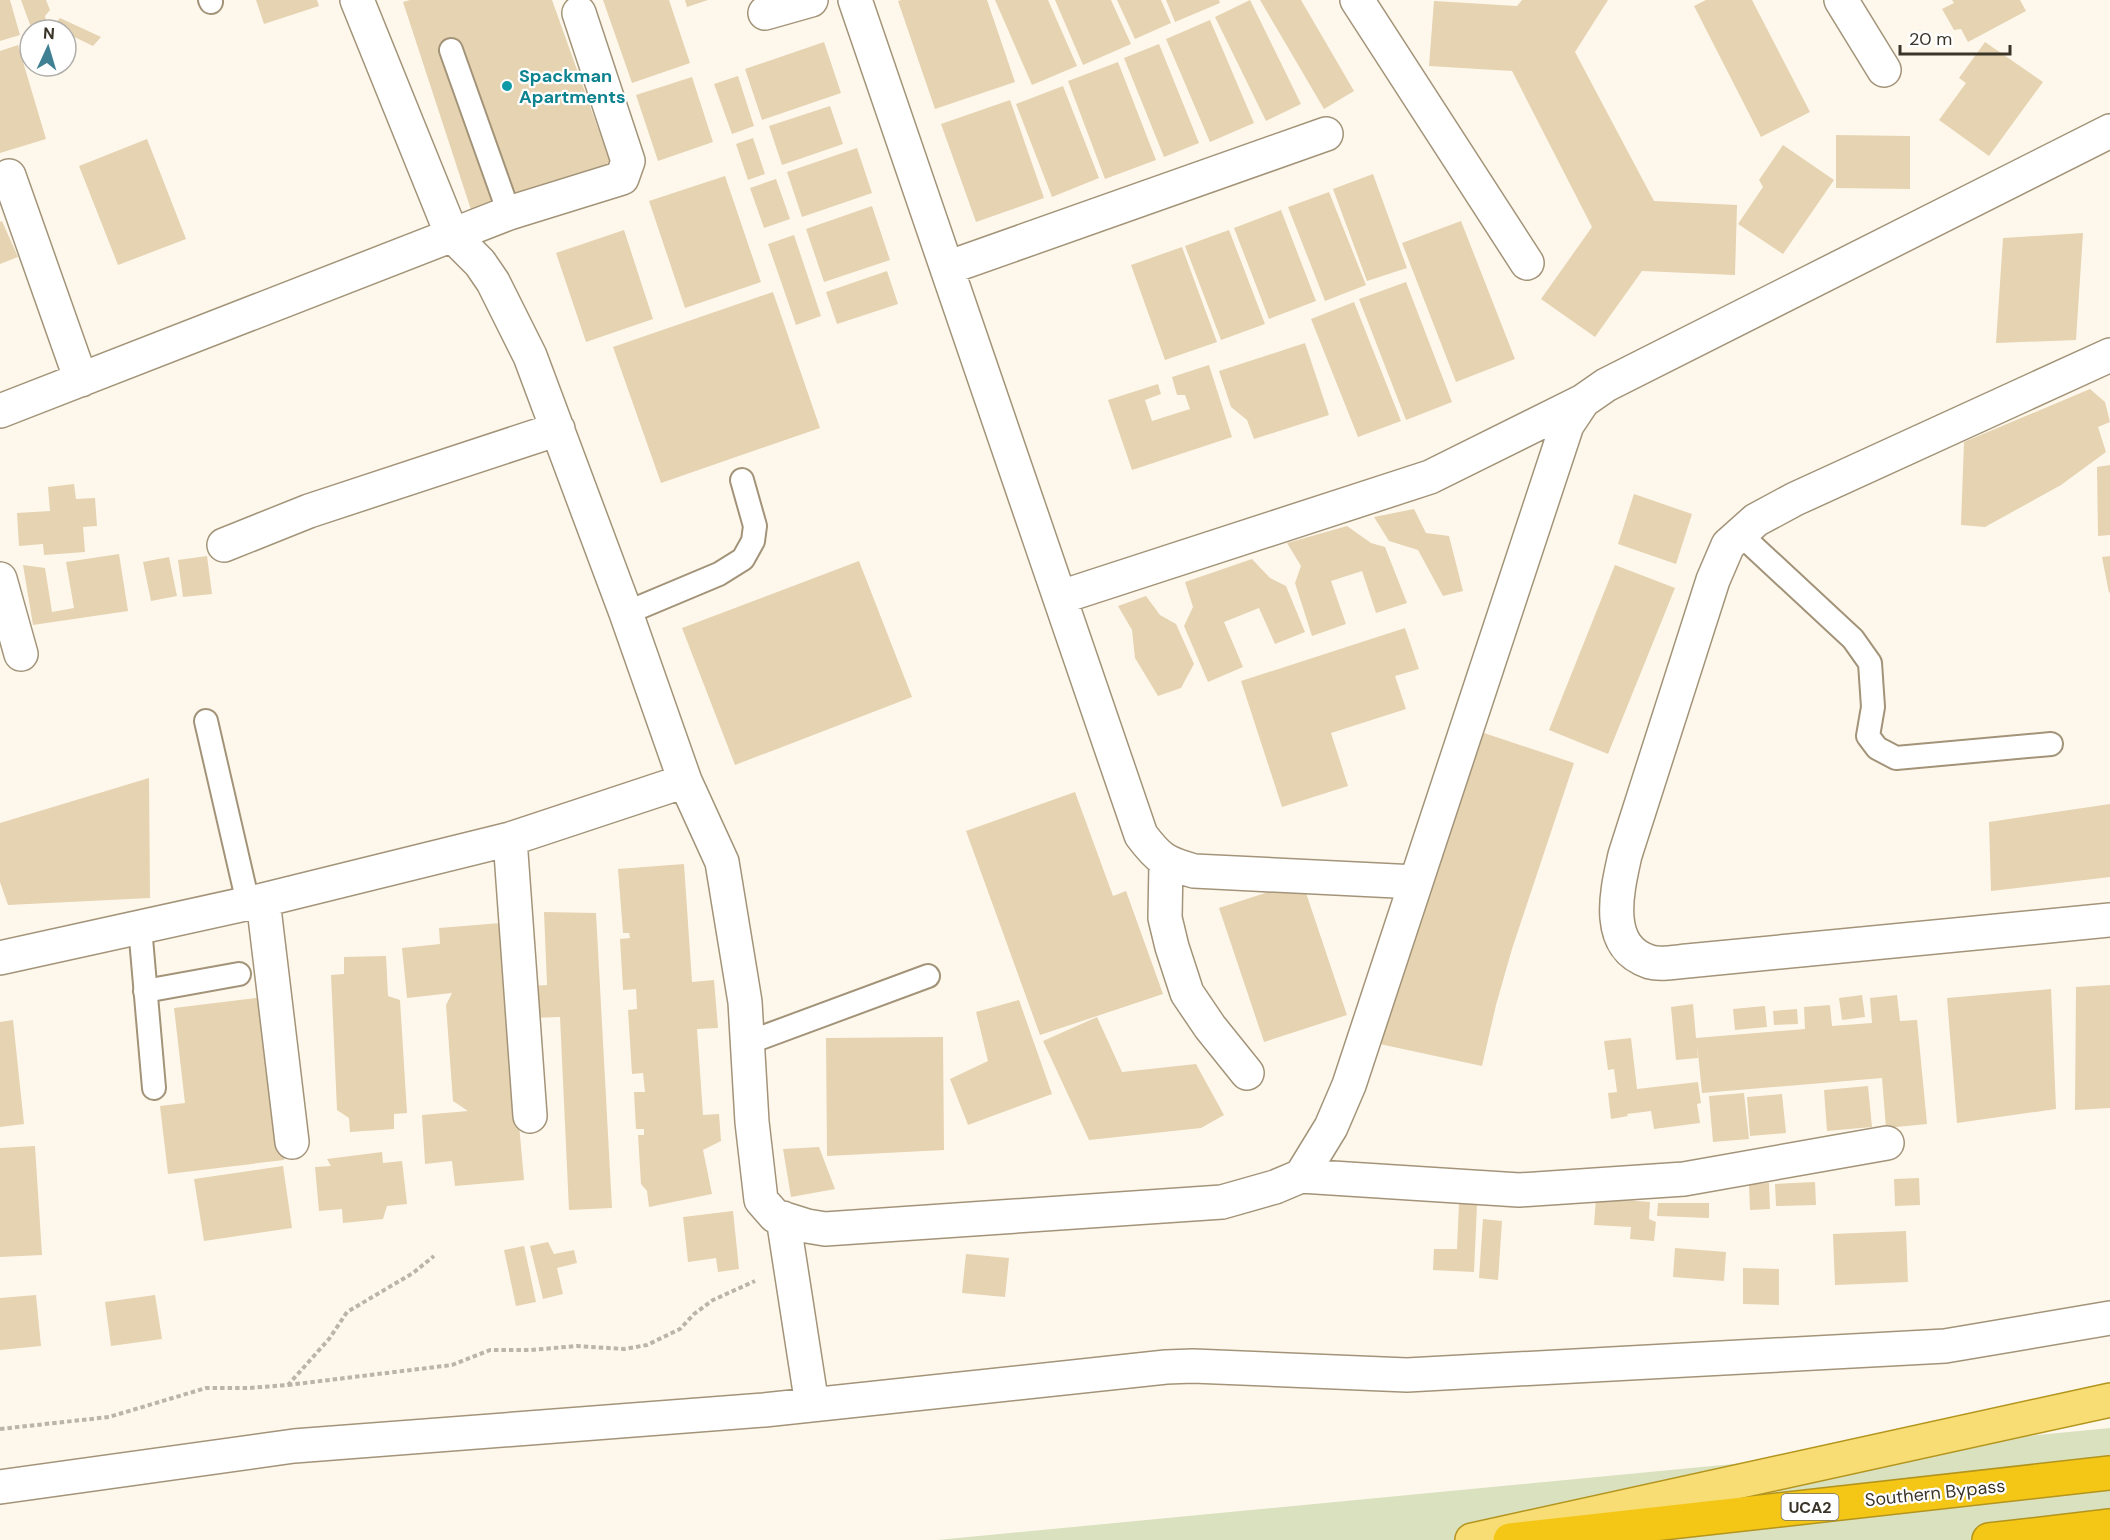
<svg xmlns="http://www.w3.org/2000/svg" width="2110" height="1540" font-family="'DM Sans',sans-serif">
<rect width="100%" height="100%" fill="#fef8ec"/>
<!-- green -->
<path fill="#dae1bf" d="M2110,1428V1540H937Z"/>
<!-- building -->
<path fill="#e6d3b1" d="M0,0H10L20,35L0,41Z
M21,0H46L50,10L45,16L48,30H32Z
M256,0H317L319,6L264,24Z
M410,0H552L613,170L473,216L403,2Z
M603,0H669L690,63L632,83Z
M685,0H708L687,7Z
M901,0H987L1015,82L935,109L898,1Z
M995,0H1048L1077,66L1032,85Z
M1055,0H1111L1131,44L1083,65Z
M1117,0H1161L1171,23L1135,39Z
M1166,0H1219L1220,3L1175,22Z
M1250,0L1301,104L1266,121L1215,17Z
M1260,0H1301L1354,91L1324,109Z
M1522,0H1608L1575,52L1654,201L1737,205L1735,275L1642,271L1595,337L1541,299L1592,227L1512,71L1429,66L1434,1L1517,6Z
M1706,0H1752L1810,112L1761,137L1694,6Z
M1952,0H2020L2026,11L1968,42L1961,29L1954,30L1942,9L1954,3Z
M60,18L101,37L93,46L66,33V30H59L52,27Z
M1210,20L1254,123L1210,142L1166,39Z
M824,42L841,93L762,120L745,69Z
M1985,42L2043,82L1989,156L1939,120L1966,83L1959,78Z
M1159,44L1199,143L1164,157L1124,58Z
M18,45L46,139L0,153V51Z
M1118,62L1156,160L1105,179L1068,81Z
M738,76L754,126L732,134L714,84Z
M692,77L713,142L658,161L636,95Z
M1063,86L1099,178L1052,197L1016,104Z
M1010,100L1044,198L976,222L941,124Z
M830,106L843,144L782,165L769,126Z
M1836,135L1910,136V189L1836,188Z
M753,138L765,174L748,180L736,144Z
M147,139L186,239L118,265L79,166Z
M1783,145L1834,180L1783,254L1738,224L1763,187L1759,180Z
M857,148L872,193L802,217L787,172Z
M1373,174L1407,268L1367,281L1333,189Z
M725,176L761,282L685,308L649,201Z
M776,179L790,219L764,228L750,188Z
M1329,192L1366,285L1325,301L1288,207Z
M872,206L890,260L824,282L806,229Z
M1281,210L1316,301L1269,319L1234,228Z
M2,221L18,257L0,264V222Z
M1461,221L1515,359L1456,382L1402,243Z
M624,230L653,319L586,342L556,253Z
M1229,230L1265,324L1221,340L1185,246Z
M2083,233L2076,340L1996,343L2003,238Z
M794,235L821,316L796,325L768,244Z
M1182,247L1217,342L1165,360L1131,265Z
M887,271L898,304L837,324L826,292Z
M1406,282L1452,402L1406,420L1359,299Z
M773,292L820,428L661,483L613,347Z
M1354,302L1401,421L1358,437L1311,319Z
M1305,343L1329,415L1254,439L1247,420L1231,407L1219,371Z
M1209,365L1232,437L1132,470L1108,400L1158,384L1161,394L1145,400L1152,421L1190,409L1185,395H1177L1172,377Z
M2090,389L2105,402L2110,422L2098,427L2106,452L2061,485L1985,527L1961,525L1964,442Z
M2110,465V535L2098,536L2097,467Z
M74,484L76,499L95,498L97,526L83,527L85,552L44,555L43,544L19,546L17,513L50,511L48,487Z
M1634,494L1692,514L1676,564L1618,544Z
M1414,509L1426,533L1449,536L1463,591L1443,596L1418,550L1389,541L1374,517Z
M1347,526L1371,543L1385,547L1407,603L1376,613L1362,571L1331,581L1346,624L1312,636L1295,583L1301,566L1287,543Z
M119,554L128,611L33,625L23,565L45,568L52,612L74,608L66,562Z
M207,556L212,594L183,597L178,560Z
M2110,556V592L2109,593L2102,557Z
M169,557L177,596L151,601L143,562Z
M1252,559L1270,578L1286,586L1305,632L1275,644L1259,608L1224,622L1243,667L1208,682L1184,626L1193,607L1185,582Z
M859,561L912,697L735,765L682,628Z
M1615,565L1675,588L1608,754L1549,730Z
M1146,596L1160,615L1176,624L1194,664L1181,688L1158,696L1135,658L1132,630L1118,606Z
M1405,628L1419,669L1395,676L1406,709L1331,733L1348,786L1282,807L1241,681Z
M1475,730L1574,763L1512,949L1496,1005L1482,1066L1375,1043Z
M149,778L150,898L8,905L0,882V823Z
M1075,792L1113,896L1126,891L1163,994L1040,1035L966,831Z
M2110,804V877L1991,891L1989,822Z
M684,864L692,982L714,980L718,1028L697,1029L703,1115L719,1114L721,1141L703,1150L712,1194L649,1207L647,1191L641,1184L638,1135H644V1129H636L634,1092H645L643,1073L632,1074L628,1010L637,1009L636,989L623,990L620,939L630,938L629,933H623L618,869Z
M1302,881L1347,1015L1264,1042L1219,908Z
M544,912L596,913L612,1208L569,1210L560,1017L531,1018L529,986L547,985Z
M501,923L524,1180L455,1186L452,1161L425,1164L422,1115L468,1111L453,1101L446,1005L452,993L407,998L402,948L440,944L439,928Z
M386,956L388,996L400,1000L407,1113L394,1114V1129L350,1132L349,1118L337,1110L331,975L344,974V957Z
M2110,985V1108L2075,1110L2076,987Z
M2051,989L2056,1109L1957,1123L1947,998Z
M1862,995L1865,1017L1842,1020L1839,998Z
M1897,995L1900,1021L1917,1020L1927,1124L1886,1128L1882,1078L1702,1093L1697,1044L1698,1058L1676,1060L1671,1007L1693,1004L1696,1038L1805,1029L1804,1007L1830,1005L1832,1026L1872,1023L1870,998Z
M265,997L284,1160L168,1174L160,1106L185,1103L174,1008Z
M1019,1000L1052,1094L968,1125L950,1079L988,1061L976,1012Z
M1765,1006L1767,1027L1735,1030L1733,1009Z
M1797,1009L1798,1024L1774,1025L1773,1011Z
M1097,1017L1122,1072L1196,1064L1224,1115L1201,1128L1089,1140L1043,1041Z
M13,1020L24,1124L0,1127V1022Z
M943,1037L944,1150L827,1156L826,1038Z
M1631,1038L1637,1089L1698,1082L1701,1103L1697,1104L1700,1123L1654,1129L1651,1111L1627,1114L1628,1116L1611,1119L1608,1093L1617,1092L1614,1069L1608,1070L1604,1041Z
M1868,1086L1872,1127L1827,1131L1824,1090Z
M1744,1093L1749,1139L1713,1142L1709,1096Z
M1782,1094L1786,1133L1750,1136L1747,1097Z
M35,1146L42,1255L0,1257V1148Z
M819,1147L835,1189L791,1197L783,1149Z
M382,1152L383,1163L402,1161L407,1204L387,1206L383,1219L343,1223L342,1209L319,1211L315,1167L331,1166L327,1159Z
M283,1166L292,1228L204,1241L194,1179Z
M1919,1178L1920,1205L1895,1206L1894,1179Z
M1815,1182L1816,1205L1776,1206L1775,1184Z
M1769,1183L1770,1209L1750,1210L1749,1184Z
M1596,1198L1650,1202L1649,1219L1656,1222L1654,1241L1630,1239L1631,1227L1594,1225Z
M1459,1203L1477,1204L1474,1272L1433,1270L1434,1249H1457Z
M1658,1203H1709V1218L1657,1216Z
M733,1211L739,1269L718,1272L716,1258L688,1262L683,1217Z
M1483,1219L1502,1221L1498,1280L1479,1278Z
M1906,1231L1908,1282L1835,1285L1833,1234Z
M548,1242L554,1254L574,1250L577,1263L557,1268L563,1294L543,1299L530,1246Z
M524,1246L536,1302L516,1306L504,1250Z
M1675,1248L1726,1252L1724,1281L1673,1277Z
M966,1254L1009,1258L1005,1297L962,1293Z
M1743,1268L1779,1269V1305L1743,1304Z
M36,1295L41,1346L0,1350V1298Z
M155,1295L162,1339L111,1346L105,1302Z"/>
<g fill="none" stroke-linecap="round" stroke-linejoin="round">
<defs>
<path id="lane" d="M210,0L211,2
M451,50L509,213
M1740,534L1853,639L1870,663L1873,707L1868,736L1877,748L1896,758L2051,744
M626,613L719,574L743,559L753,541L755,526L742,480
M206,721L248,903
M140,927L154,1088
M145,991L239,974
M747,1043L928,976"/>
<path id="street" d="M357,0L452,235L480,263L493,282L530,356L626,613L685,781L722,862L745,1002L752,1122L761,1200L775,1216L807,1226L825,1229L1222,1202L1275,1187L1301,1176L1331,1127L1349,1085L1567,425L1583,401L1606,385L2110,131
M855,0L1141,835C1159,859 1165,863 1194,871L1416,882
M1357,0L1527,263
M1841,0L1884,70
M765,13L811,0
M9,176L81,380
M947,268L1326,134
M2110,355L1795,499L1756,520L1728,545L1713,580L1625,855C1617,891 1603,947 1650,962C1660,965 1676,962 1687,961L2110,920
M0,411L509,213L622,178L628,161L579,13
M224,545L309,511L558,429
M0,579L21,654
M1061,597L1430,477L1583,401
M510,839L530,1116
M1166,863L1165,918L1172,947L1187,993L1210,1027L1247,1073
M263,900L292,1142
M0,958L263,900L510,839L685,781
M1301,1176L1519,1190L1684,1179L1887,1143
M783,1218L812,1405
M0,1487L294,1446L764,1410L1166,1367L1193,1366L1407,1375L1945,1346L2110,1318"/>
<path id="primary" d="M1472,1540L2110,1400"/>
<path id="highway" d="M1510,1540L2110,1473
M1989,1540L2110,1526"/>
</defs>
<!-- lane casing -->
<use href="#lane" stroke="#a39479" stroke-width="26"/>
<!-- street casing -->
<use href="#street" stroke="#a39479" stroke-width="36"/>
<!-- primary casing -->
<use href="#primary" stroke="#b3941d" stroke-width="36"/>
<!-- highway casing -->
<use href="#highway" stroke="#b3941d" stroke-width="36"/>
<!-- path -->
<path stroke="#bbb5a9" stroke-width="4" stroke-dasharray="4.5 3" stroke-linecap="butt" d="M288,1385L452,1365L490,1350H531L577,1346L624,1349L647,1345L680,1329L694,1314L713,1300L755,1281
M0,1429L109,1417L206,1388H249L288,1385L329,1339L347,1312L413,1273L434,1256"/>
<!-- lane -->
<use href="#lane" stroke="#fff" stroke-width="22"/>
<!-- street -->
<use href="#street" stroke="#fff" stroke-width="33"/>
<!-- primary -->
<use href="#primary" stroke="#f8dd74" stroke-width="33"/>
<!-- highway -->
<use href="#highway" stroke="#f4c717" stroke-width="33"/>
</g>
<!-- markers -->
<circle fill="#0f9aa8" stroke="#fff" stroke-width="2" cx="507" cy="86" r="6"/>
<g text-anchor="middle" stroke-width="4.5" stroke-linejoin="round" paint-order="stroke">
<!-- shield labels -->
<rect fill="#fff" stroke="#757169" stroke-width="1.5" x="1781.5" y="1494" width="57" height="26" rx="4.5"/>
<g font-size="16" font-weight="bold" fill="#3a3429">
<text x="1810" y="1513">UCA2</text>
</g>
<!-- culture labels -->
<g font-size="18" font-weight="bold" fill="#0d838f" stroke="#fff" text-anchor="start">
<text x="519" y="82">Spackman<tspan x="519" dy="21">Apartments</tspan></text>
</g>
<!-- street labels -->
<g font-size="18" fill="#3a3429" stroke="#fff">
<text transform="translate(1935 1493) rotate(-6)" y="6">Southern Bypass</text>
</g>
</g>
<!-- north arrow -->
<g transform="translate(48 48) rotate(4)"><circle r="28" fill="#ffffff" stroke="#b0aea9" stroke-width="1.5"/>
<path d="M0-4.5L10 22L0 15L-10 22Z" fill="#3f8193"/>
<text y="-9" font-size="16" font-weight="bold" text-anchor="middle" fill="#3a3429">N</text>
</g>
<!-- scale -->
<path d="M1900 45v9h110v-9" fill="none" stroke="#3a3429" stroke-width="3"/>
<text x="1909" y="45" font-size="18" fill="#3a3429" stroke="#ffffff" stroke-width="4.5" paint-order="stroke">20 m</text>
</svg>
